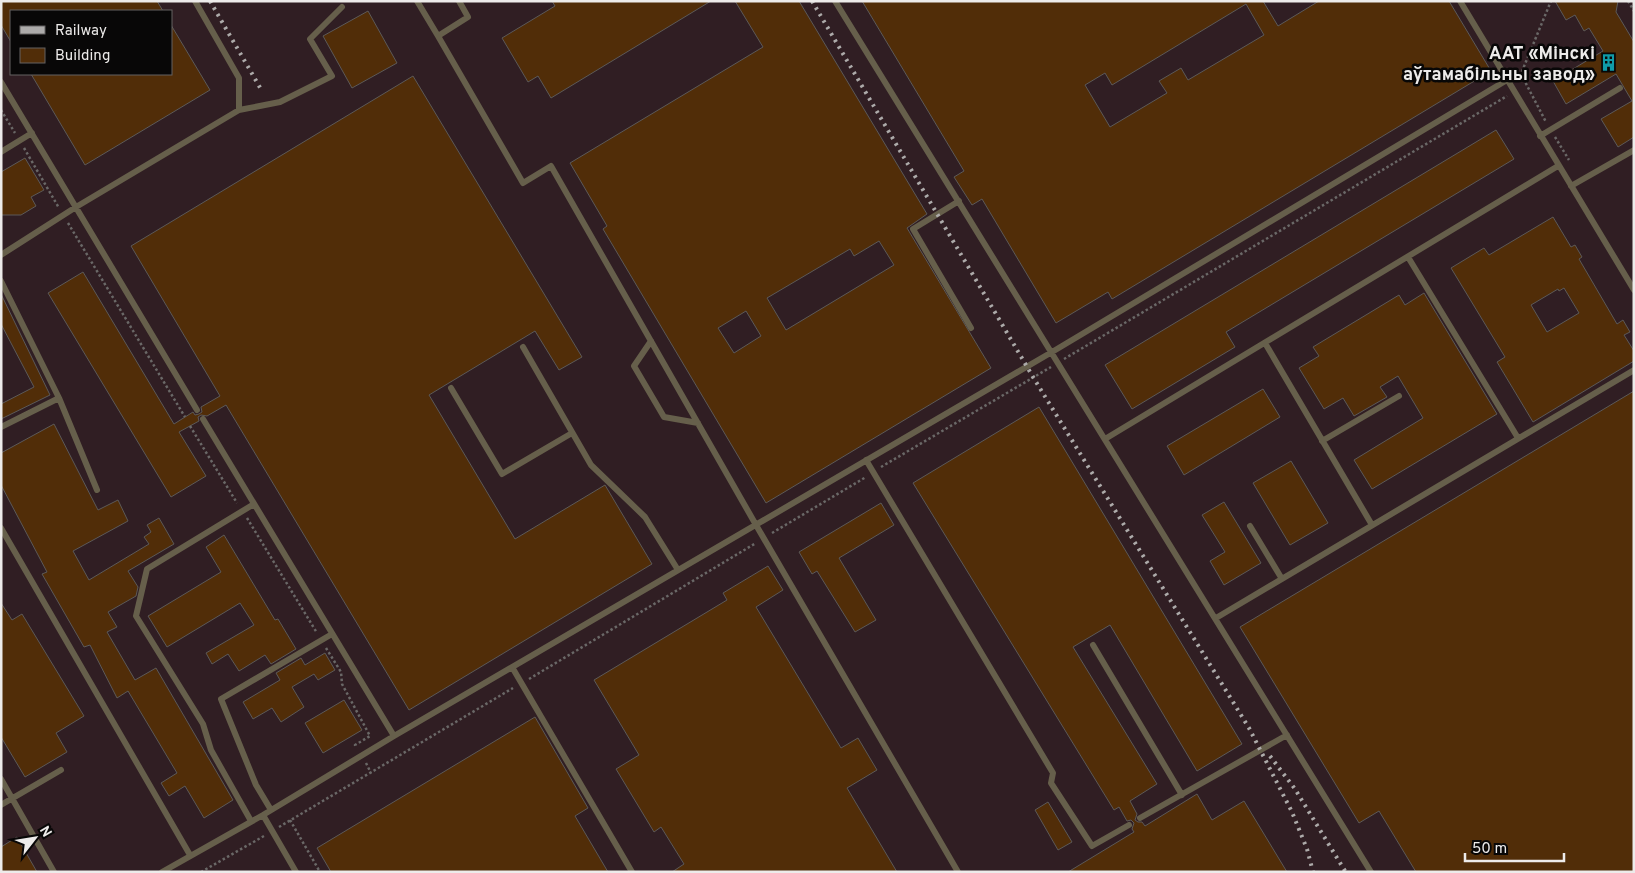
<svg xmlns="http://www.w3.org/2000/svg" width="1635" height="873" font-family="Overpass,sans-serif">
<rect width="100%" height="100%" fill="#1e1d1b"/>
<!-- industrial -->
<path fill="#301e23" fill-rule="evenodd" d="M1,1H1634V872H1ZM11,11H171V74H11Z"/>
<!-- building -->
<path fill="#512d08" stroke="#5c5958" fill-rule="evenodd" d="M1,1H157L163,11H11V42L1,25Z
M552,1H711L551,98L538,76L528,82L502,38L555,6Z
M735,1H799L927,214L907,228L991,368L766,503L603,229L607,226L570,163L763,47ZM879,241L894,265L786,330L767,298L850,249L854,256ZM746,311L761,336L734,353L718,328Z
M862,1H1263L1278,26L1319,1H1449L1491,71L1112,299L1108,292L1056,323L982,199L972,205L954,177L964,171ZM1246,4L1264,35L1188,80L1181,68L1159,81L1167,93L1110,127L1085,85L1105,73L1112,85Z
M1555,1H1618L1616,12L1634,42V137L1618,147L1601,119L1632,101L1616,74L1566,104L1553,81L1603,51L1589,28L1584,31L1575,15L1566,20Z
M368,11L397,63L352,88L323,36Z
M171,25L210,90L85,165L31,74H171Z
M413,76L582,357L559,370L535,331L429,395L515,539L605,485L652,564L409,710L226,405L207,416L201,415L198,417L199,421L179,432L206,476L171,497L48,293L83,272L174,424L193,412L195,415L199,414L202,412L201,407L220,396L131,246Z
M1496,130L1514,159L1226,332L1235,347L1132,409L1105,365Z
M25,158L44,190L31,197L36,206L21,215H1V172Z
M1553,217L1571,247L1575,245L1582,257L1579,259L1617,324L1623,320L1630,332L1624,335L1634,351V361L1533,422L1497,362L1505,357L1451,268L1484,248L1489,255ZM1564,288L1579,313L1547,332L1531,305L1558,289L1559,291Z
M1424,293L1497,414L1372,489L1354,460L1423,418L1398,376L1380,387L1387,397L1354,416L1343,398L1324,409L1299,368L1319,356L1313,347L1399,295L1405,305Z
M1,294L50,395L1,419V404L34,387L1,324Z
M1263,389L1280,417L1184,475L1167,446Z
M1634,391V872H1416L1379,811L1359,823L1240,627Z
M1039,407L1242,744L1197,771L1110,625L1073,647L1157,784L1130,801L1137,814L1135,820L1138,822H1142L1145,826L1197,794L1212,820L1244,801L1287,872H1068L1134,832L1132,829L1134,823L1131,820L1127,821L1119,807L1114,810L913,483Z
M54,424L98,510L118,500L128,521L73,551L89,580L149,544L144,537L151,532L147,525L159,518L174,544L128,571L138,587L136,596L108,612L117,627L107,632L135,680L156,668L233,800L204,818L185,786L169,796L161,783L177,773L128,691L117,698L90,645L84,647L42,574L47,572L1,485V453Z
M1291,461L1328,523L1290,545L1253,483Z
M1224,502L1261,563L1224,585L1210,561L1225,552L1202,515Z
M881,503L894,525L839,558L876,620L855,632L817,571L812,574L799,552Z
M224,535L275,620L278,619L296,649L271,664L265,655L239,671L228,654L212,664L206,653L254,625L240,603L167,647L148,616L221,572L206,547Z
M768,566L783,590L756,607L841,748L858,738L877,770L847,788L897,872H672L684,864L661,827L654,832L616,769L639,755L594,680L727,600L723,593Z
M1,603L12,620L22,614L84,716L56,733L67,752L25,777L1,737Z
M325,653L335,670L318,680L314,674L292,687L304,707L281,722L272,708L253,719L243,702L280,680L276,673L301,658L305,665Z
M344,700L362,730L323,753L305,723Z
M535,717L588,808L575,816L608,872H331L317,848Z
M1048,802L1072,842L1058,850L1035,810Z
M17,837L37,872H1V847Z"/>
<g fill="none" stroke-linecap="round" stroke-linejoin="round">
<!-- path -->
<path stroke="#6a6867" stroke-width="2.5" stroke-dasharray="2.5 2.5" stroke-linecap="butt" d="M1628,1L1634,11
M1521,74L1546,122
M1518,81L1551,1
M1,110L15,133
M1555,137L1569,160
M24,148L59,208
M68,223L185,417
M1064,359L1507,96
M190,426L237,503
M881,467L1051,367
M247,518L317,633
M772,533L866,477
M326,648L341,672L342,684L370,736L355,745L357,747
M529,679L756,543
M366,763L371,773
M290,820L320,872
M279,827L513,688
M201,872L264,836"/>
<!-- lane -->
<path stroke="#665f4b" stroke-width="6" d="M417,1L438,36
M459,1L468,17L438,36L523,183L551,166L756,525L958,872
M835,1L1371,872
M1460,1L1634,290
M1,82L197,410
M239,110L280,102L332,76L310,39L342,7
M1540,136L1620,88
M1,152L32,133
M1571,186L1634,150
M959,201L913,229L971,328
M1,255L76,207L239,110V78L195,1
M1408,257L1518,438
M1,281L59,398L97,490
M651,341L634,366L664,417L698,423
M1265,343L1372,525
M523,347L591,465L645,517L678,570
M451,388L502,474L572,433
M203,419L394,736
M1,427L59,398
M1105,439L1558,166
M1322,441L1399,396
M866,460L1053,773L1051,783L1092,846L1129,825
M1250,526L1282,579
M1,528L190,855
M1216,618L1634,370
M1093,645L1182,795
M512,667L632,872
M1,779L54,872
M1,805L61,770
M271,810L256,785L221,699L332,634
M263,815L296,872
M1140,818L1287,735
M251,821L211,750L203,724L136,616L147,569L254,504
M162,872L263,815L394,736L1052,352L1507,80"/>
<!-- rail -->
<path stroke="#adabaa" stroke-width="4" stroke-dasharray="2.5 5" stroke-linecap="butt" d="M210,1L262,91
M812,1L1033,377L1249,728L1292,812L1307,849L1313,872
M1270,756L1295,789L1345,871"/>
</g>
<!-- icons -->
<defs>
<symbol id="building-bare" viewBox="-9 -9 18 18"><path d="M-4-6H4V6H1V3H-1V6H-4ZM-2.5-4.3h1.7v1.8h-1.7ZM.8-4.3h1.7v1.8H.8ZM-2.5-1h1.7V.8h-1.7ZM.8-1h1.7V.8H.8Z" fill="#0f9aa8" stroke="#080707" stroke-width="2.5" paint-order="stroke"/></symbol>
</defs>
<g fill-rule="evenodd">
<use href="#building-bare" x="1596" y="50" width="25" height="25"/>
</g>
<g text-anchor="middle" stroke-width="5" stroke-linejoin="round" paint-order="stroke">
<!-- poi labels -->
<g font-size="18" font-weight="bold" fill="#edebea" stroke="#080707" text-anchor="end">
<text x="1595" y="59">ААТ «Мінскі<tspan x="1595" dy="21">аўтамабільны завод»</tspan></text>
</g>
</g>
<!-- border -->
<rect width="1635" height="873" fill="none" stroke="#edebea" stroke-width="5"/>
<!-- legend -->
<rect x="10" y="10" width="162" height="65" fill="#080707" stroke="#646262"/>
<rect x="20" y="26" width="25" height="8" fill="#adabaa" stroke="#646262"/>
<text x="55" y="35" font-size="15" fill="#edebea">Railway</text>
<rect x="20" y="48" width="25" height="15" fill="#512d08" stroke="#646262"/>
<text x="55" y="60" font-size="15" fill="#edebea">Building</text>
<!-- north arrow -->
<g transform="translate(35 838) rotate(59)" stroke="#080707" stroke-width="4" paint-order="stroke">
<path d="M0-4L9 19L0 12L-9 19Z" fill="#edebea"/>
<text y="-8" font-size="14" font-weight="bold" text-anchor="middle" fill="#edebea">N</text>
</g>
<!-- scale -->
<path d="M1465 853v8h99v-8" fill="none" stroke="#edebea" stroke-width="2.5"/>
<text x="1472" y="853" font-size="15" fill="#edebea" stroke="#080707" stroke-width="4" paint-order="stroke">50 m</text>
</svg>
